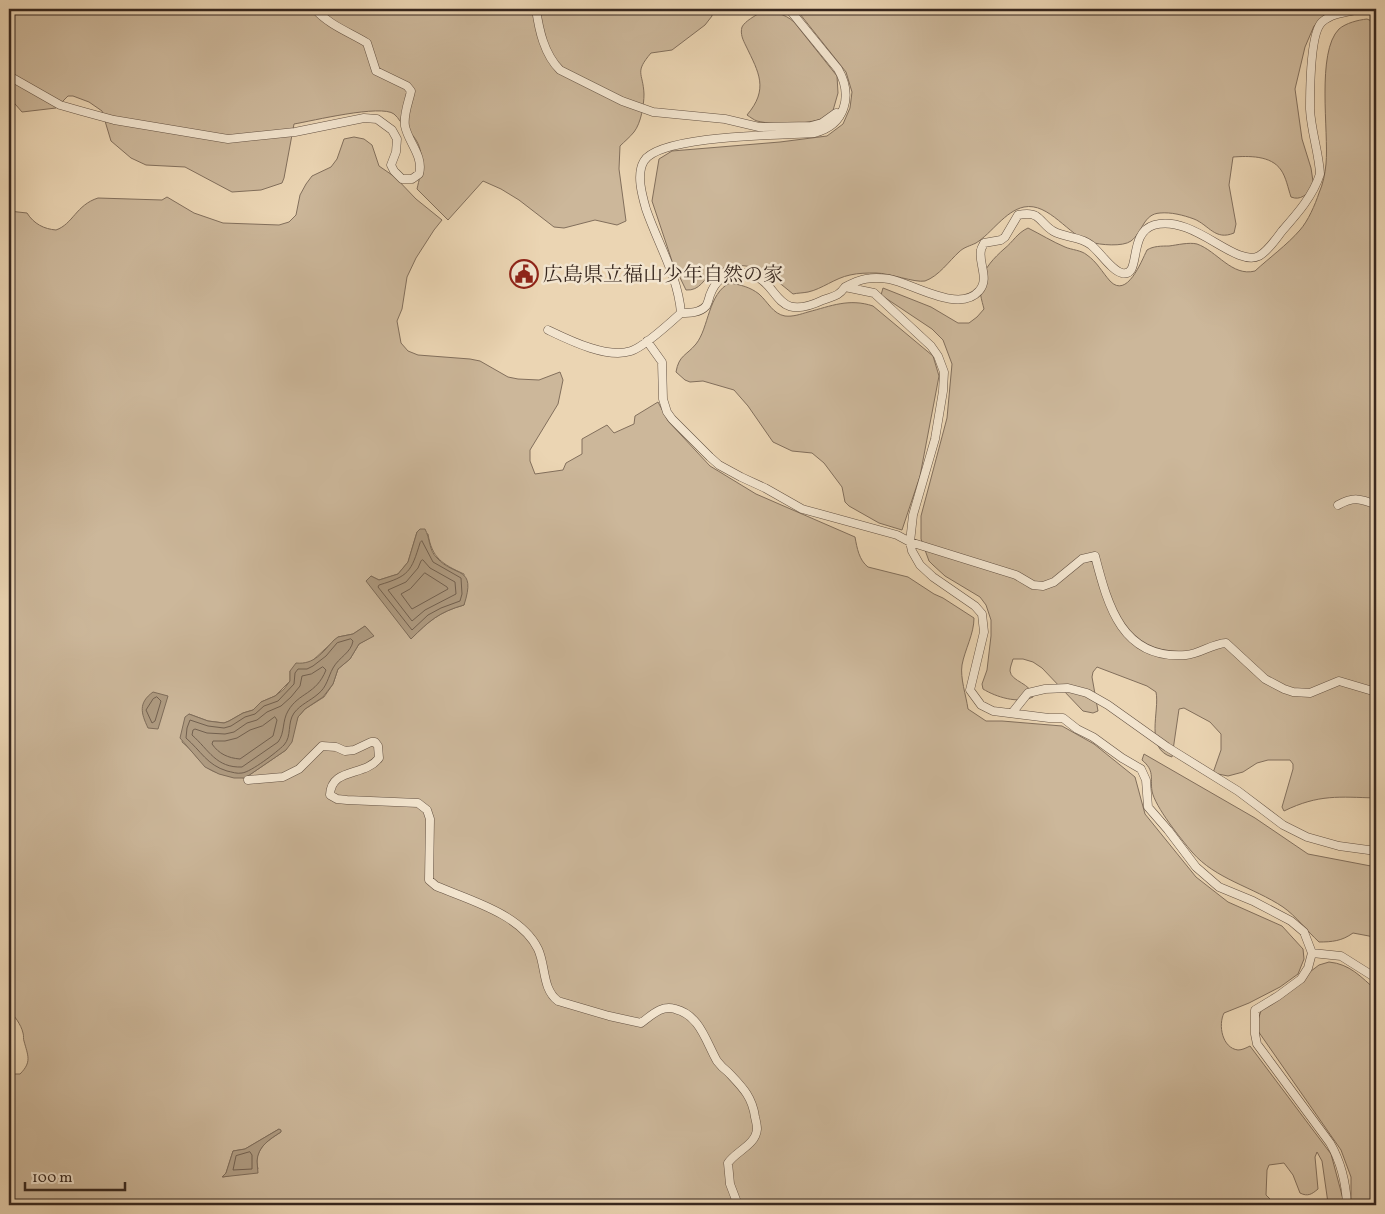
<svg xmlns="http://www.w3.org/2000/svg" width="1385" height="1214" font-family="Vollkorn,'Noto Serif JP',serif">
<rect width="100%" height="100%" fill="#ebd5b3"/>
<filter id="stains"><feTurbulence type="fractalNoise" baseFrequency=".004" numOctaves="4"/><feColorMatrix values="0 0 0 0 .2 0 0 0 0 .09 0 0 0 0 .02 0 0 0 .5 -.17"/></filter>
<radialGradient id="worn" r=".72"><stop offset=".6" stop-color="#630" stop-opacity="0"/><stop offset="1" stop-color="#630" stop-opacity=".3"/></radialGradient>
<!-- green -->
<path fill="#ccb79a" stroke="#826f5c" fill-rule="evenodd" d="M9,9H712V16L705,25L672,50L651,53C634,73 643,72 644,94C644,105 641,123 634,132C630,137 624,142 620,146L619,169L626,221L617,225L595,220L564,228L554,227L519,200L501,189L483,181L448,220L417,189C421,172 426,153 414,137C412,134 409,132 406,129C402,125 399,118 394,114C381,104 312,121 294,124L284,178L282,183L261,190L232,192L185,167L146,165L131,158L111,141L102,111L89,102L73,96H68L56,108L22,112L9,97Z
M796,9H1338L1325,14L1314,26L1305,47L1295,89L1302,139L1311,168L1314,188C1306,194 1301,201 1291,197C1288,188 1286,177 1281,170C1271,155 1248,156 1233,157L1229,185L1236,224L1234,233C1215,241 1209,225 1194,219C1183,215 1171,212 1160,213C1143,214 1143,232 1131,241C1123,247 1100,245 1090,242C1069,236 1049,202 1024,207C1005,211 992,233 976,243C970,246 964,247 959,252C949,261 939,276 925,281C915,283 889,273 876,273C868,273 858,273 850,275C835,278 822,289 808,292C803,293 797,293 793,294C771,276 753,259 724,268C721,269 716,269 713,271C704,279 700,291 686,290L672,261L652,201L659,159L672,151L780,142L827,136L843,124L850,108L852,92L846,72Z
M761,12C774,12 784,13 794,22L837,76L838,93L832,114C815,125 777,126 757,121C754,120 750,117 747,115C769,89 759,73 746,46C743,40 740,34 742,27C745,21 755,16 761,12Z
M1367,19L1376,23V798C1339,797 1319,794 1284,811L1282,807L1293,769V764L1290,760H1268L1257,763L1243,772L1228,776L1213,773L1221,750V734L1210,722L1184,708L1179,709L1172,757C1144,749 1160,711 1156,692L1147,686L1097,667L1093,672L1092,677L1098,711L1093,713L1083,711L1042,668L1033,662L1023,659H1013C1012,663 1010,667 1010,671C1011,682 1032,683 1033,697C1018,704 996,697 983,689L982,684L987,670L991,636V620L986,605L980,597L945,576L933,565L929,561L921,539V516L947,418L952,364L943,340L932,329L881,295L883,288L931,307L958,323H969L977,317L984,309C982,301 978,289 981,281C985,267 994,258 1004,249C1013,242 1017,233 1028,228C1040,234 1053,242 1065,247C1072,250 1081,250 1087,255C1097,262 1102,272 1110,281C1127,299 1141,262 1147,250C1153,246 1162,246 1169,246C1177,245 1189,242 1197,244C1217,251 1232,277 1255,271C1269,258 1287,245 1300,230C1308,221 1315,205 1319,193C1323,184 1325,174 1326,164C1329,132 1316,52 1339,29C1346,23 1358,20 1367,19Z
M354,137L364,139L372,145L379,166L395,177L416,199L442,220L434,230L416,258L407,277L402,309L397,321L401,343L408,351L418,355L470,359L480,361L508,377L518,379L539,380L560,372L563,380L558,404L530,450V461L535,474L563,470L566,463L582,454V439L607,425L614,433L634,424L635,416L658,402L668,421L710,466L756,494L855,537C857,548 859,560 868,567L908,577L934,594L943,598L974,618C974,634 965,649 962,665C960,678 966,695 968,709L986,721H1002L1062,726L1094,744L1135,777L1145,814L1196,877L1228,902L1282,926L1303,949L1304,959L1298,974L1280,987L1249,1003L1224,1013C1218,1025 1222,1048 1238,1050C1242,1050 1246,1048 1250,1046L1331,1154L1343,1199V1205H1329L1328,1203L1322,1161L1317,1152L1315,1157L1318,1189C1312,1194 1308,1197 1300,1193L1293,1175L1284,1163L1269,1165L1267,1170L1266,1195L1276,1205H9V1074H20C32,1062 28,1056 24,1041C23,1039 24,1036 23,1033C21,1024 14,1016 9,1009V211L27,213C34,224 44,229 56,230C73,224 76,205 98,198L162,200L167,197L194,213L223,223L279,225L289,222L296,215L300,195L306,184L312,176L331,167L337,159L344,139ZM417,532L428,534C432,558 442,564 464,574V605C439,612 429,621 411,639L371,576L379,580L398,574L408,562ZM365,626L373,636L359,644L350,659L338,669L333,684L324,697L305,709L298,717L286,750L245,778C231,776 214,775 204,765C196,757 191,749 182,742L189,714L208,721L224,723L229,721L243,713L253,710L261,702L275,696L290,681V671L311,662L338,637L353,634ZM279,1129L281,1132C267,1141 253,1150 258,1169L223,1177L226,1173L233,1151L245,1149Z
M730,283C741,285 750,287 759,294C768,302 773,314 785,316C793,317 801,314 808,312C831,306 849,298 873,306L933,356L939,376L920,476L902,530L879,523L849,506L845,502L842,487L824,463L812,453L792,451L773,442L748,406L734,390L703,381L690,382L685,380L676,372C679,355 686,356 696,344C709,328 708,293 730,283Z
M1144,754L1255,818L1308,854L1376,867V939L1369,936L1353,933C1342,941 1332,942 1319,942C1307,931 1296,916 1283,907C1253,887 1215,879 1192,852C1181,839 1155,807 1152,791C1150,777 1155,771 1142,760Z
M1329,962C1350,964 1361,977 1376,990V1205H1351V1177L1341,1150L1258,1031V1020L1261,1011L1269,1003L1319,965Z"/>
<!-- water -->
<path fill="#ae9a80" stroke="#7e6c59" d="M420,529H425C430,538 429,551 437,558C455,578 477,565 464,605C439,612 429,621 411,639L366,581L371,576L379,580L398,574L408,562L417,532Z
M365,626L374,636L359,644L350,659L338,669L333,684L323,697L305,709L298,717L292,742L286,750L245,778H234L219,774L205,767L180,738L185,717L189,714L208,721L224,723L229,721L243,713L253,710L261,702L275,696L284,689L290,681V671L296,663C314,665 323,652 334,640L338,637L353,634Z
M153,692L168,696L158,729L148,728C141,713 138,703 153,692Z
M279,1129L281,1130V1132C270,1139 258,1146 257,1161C257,1165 258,1169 258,1173L222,1177L226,1173L233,1151L245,1149Z"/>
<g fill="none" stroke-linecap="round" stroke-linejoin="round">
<!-- shore -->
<path stroke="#72604f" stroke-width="1" d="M422,541L433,562L461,578L462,594L460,601L441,608L428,615L412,630L378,587L379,585C409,576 411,572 420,543Z
M423,560L430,568L455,582L456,594L425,610L412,621L388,590L406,582L418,568L421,561Z
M425,573L447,587L448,589L412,609L401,594L410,589Z
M351,639L353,641C351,653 339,657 333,668C328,677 327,687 318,694C310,701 301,704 294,713C287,723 292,736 284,745C277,752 251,772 242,773C237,774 232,772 227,771C207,765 201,751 186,738L187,728L190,720L208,726L224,728L231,726L245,717L255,714L264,706L278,701L294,684L295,673L298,669H307L313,666L326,656L337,643Z
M323,667L326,670C316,695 299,692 288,711C282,721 285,733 278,742L242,767C216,768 209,750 192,735L193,730L195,729L207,733L225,734L234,732L247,723L257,720L267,712L281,706L291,697L300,686L302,676L311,674Z
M157,697L161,701L155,721L152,723L146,710L153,699Z
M275,717L277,720L273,736L240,759C228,758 219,754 212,744L213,741H225L237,738L250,730L262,726Z
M250,1152L252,1155V1169L233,1170L236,1156Z"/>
<defs>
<path id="minor" d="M536,9C539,30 544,54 560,70L622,101L653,112L725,119L759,127L811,126L822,123L836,113L841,114
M1371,9H1376
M9,76L60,105L81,111L114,120L228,139L295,132L364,118L377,119L392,130L397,139L396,152L391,165L394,171L402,179H412L419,174C424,156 408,142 405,126C403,115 409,101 411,91L407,86L376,71L367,43C349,32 329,25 315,9
M845,287C860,279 871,276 889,279C912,283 959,314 979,291C990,279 978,263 981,250C981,248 983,246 984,243L1001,240L1005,237L1018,215C1023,214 1031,213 1036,216C1042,220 1046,227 1053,231C1065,238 1080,236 1091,245C1100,252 1112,271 1122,273C1142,278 1127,233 1154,225C1194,214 1235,268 1259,256C1268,251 1276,239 1282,231C1297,214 1313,196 1320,174C1319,153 1311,131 1310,109C1310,92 1310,33 1322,22C1332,13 1348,12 1361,9
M681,313C689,313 700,313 706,306C708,303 709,298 710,295C716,279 727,270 745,273C783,279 770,325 823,300C833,296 838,297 845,287L874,293L931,346L938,356L944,372L943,391L935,439L913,515L910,542L912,551L920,565L933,577L975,606L982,614L984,632L970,690L981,705L993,711L1049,718H1063L1077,729L1093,737L1122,758L1141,769L1146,780L1148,807L1168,830L1196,867L1219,887L1253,901L1291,921L1304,932L1312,953L1308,968L1301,979L1278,996L1255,1010V1034L1257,1044L1330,1143C1341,1162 1346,1183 1347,1205
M548,330C569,340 607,359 631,351C644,347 670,323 681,313C678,276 658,244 646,209C642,195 636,174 644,161C660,135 783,135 814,133C846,125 853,95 838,69L789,9
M647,341L662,362L663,399L667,412L672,419L710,457L719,465L741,477L765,488L802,509L897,535L910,542L1016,575L1033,585L1043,586L1054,582L1082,559L1095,556C1108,606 1122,660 1186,655C1200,654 1211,644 1226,643L1265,679L1284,689L1293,692L1310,693L1339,681L1376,692
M1338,505C1353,497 1360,498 1376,505
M1012,713L1028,693L1045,689L1068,688L1087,693L1108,705L1167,747L1238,791L1283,825L1307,837L1339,846L1376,851
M248,780L283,777L299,769L322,746L336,747L345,751L354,750L371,742H375L378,746L379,758C365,777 331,767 330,795L337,799L347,800L418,803L427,810L430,819L429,880L436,886C469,900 521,914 538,949C546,966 542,989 558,1001L609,1016L641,1023C652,1015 661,1005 675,1009C700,1015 706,1042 717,1061C720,1065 724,1069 728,1072C742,1087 752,1096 755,1117C756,1121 757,1125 757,1129C756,1145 736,1151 728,1163L730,1184L738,1205
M1312,953L1341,956L1376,978"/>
</defs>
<!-- minor casing -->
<use href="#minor" stroke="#645243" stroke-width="9"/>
<!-- minor -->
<use href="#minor" stroke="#f2e4ce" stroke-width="8"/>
</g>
<!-- icons -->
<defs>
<symbol id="civic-ring" viewBox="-11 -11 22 22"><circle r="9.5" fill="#f2e4ce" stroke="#8f2418" stroke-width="1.5"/><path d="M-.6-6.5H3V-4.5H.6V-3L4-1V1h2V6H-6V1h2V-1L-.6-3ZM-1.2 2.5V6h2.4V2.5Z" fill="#8f2418"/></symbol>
</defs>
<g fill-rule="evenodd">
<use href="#civic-ring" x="508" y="258" width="32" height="32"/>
</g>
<g text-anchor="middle" stroke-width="5" stroke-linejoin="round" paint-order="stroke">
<!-- poi labels -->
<g font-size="20" fill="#37271e" stroke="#f2e4ce" text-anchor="start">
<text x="543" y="281">広島県立福山少年自然の家</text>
</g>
</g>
<!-- margin -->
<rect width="1385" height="1214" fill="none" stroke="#ebd5b3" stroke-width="30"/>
<rect x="10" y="10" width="1365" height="1194" fill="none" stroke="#37271e" stroke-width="2.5"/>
<rect x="15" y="15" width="1355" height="1184" fill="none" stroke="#37271e"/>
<!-- scale -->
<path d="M25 1182v8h100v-8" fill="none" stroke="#37271e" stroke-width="2.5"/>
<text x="32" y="1182" font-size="15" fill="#37271e" stroke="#f2e4ce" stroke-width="4" paint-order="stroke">100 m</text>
<rect width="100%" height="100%" filter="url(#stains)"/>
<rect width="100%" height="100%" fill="url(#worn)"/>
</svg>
